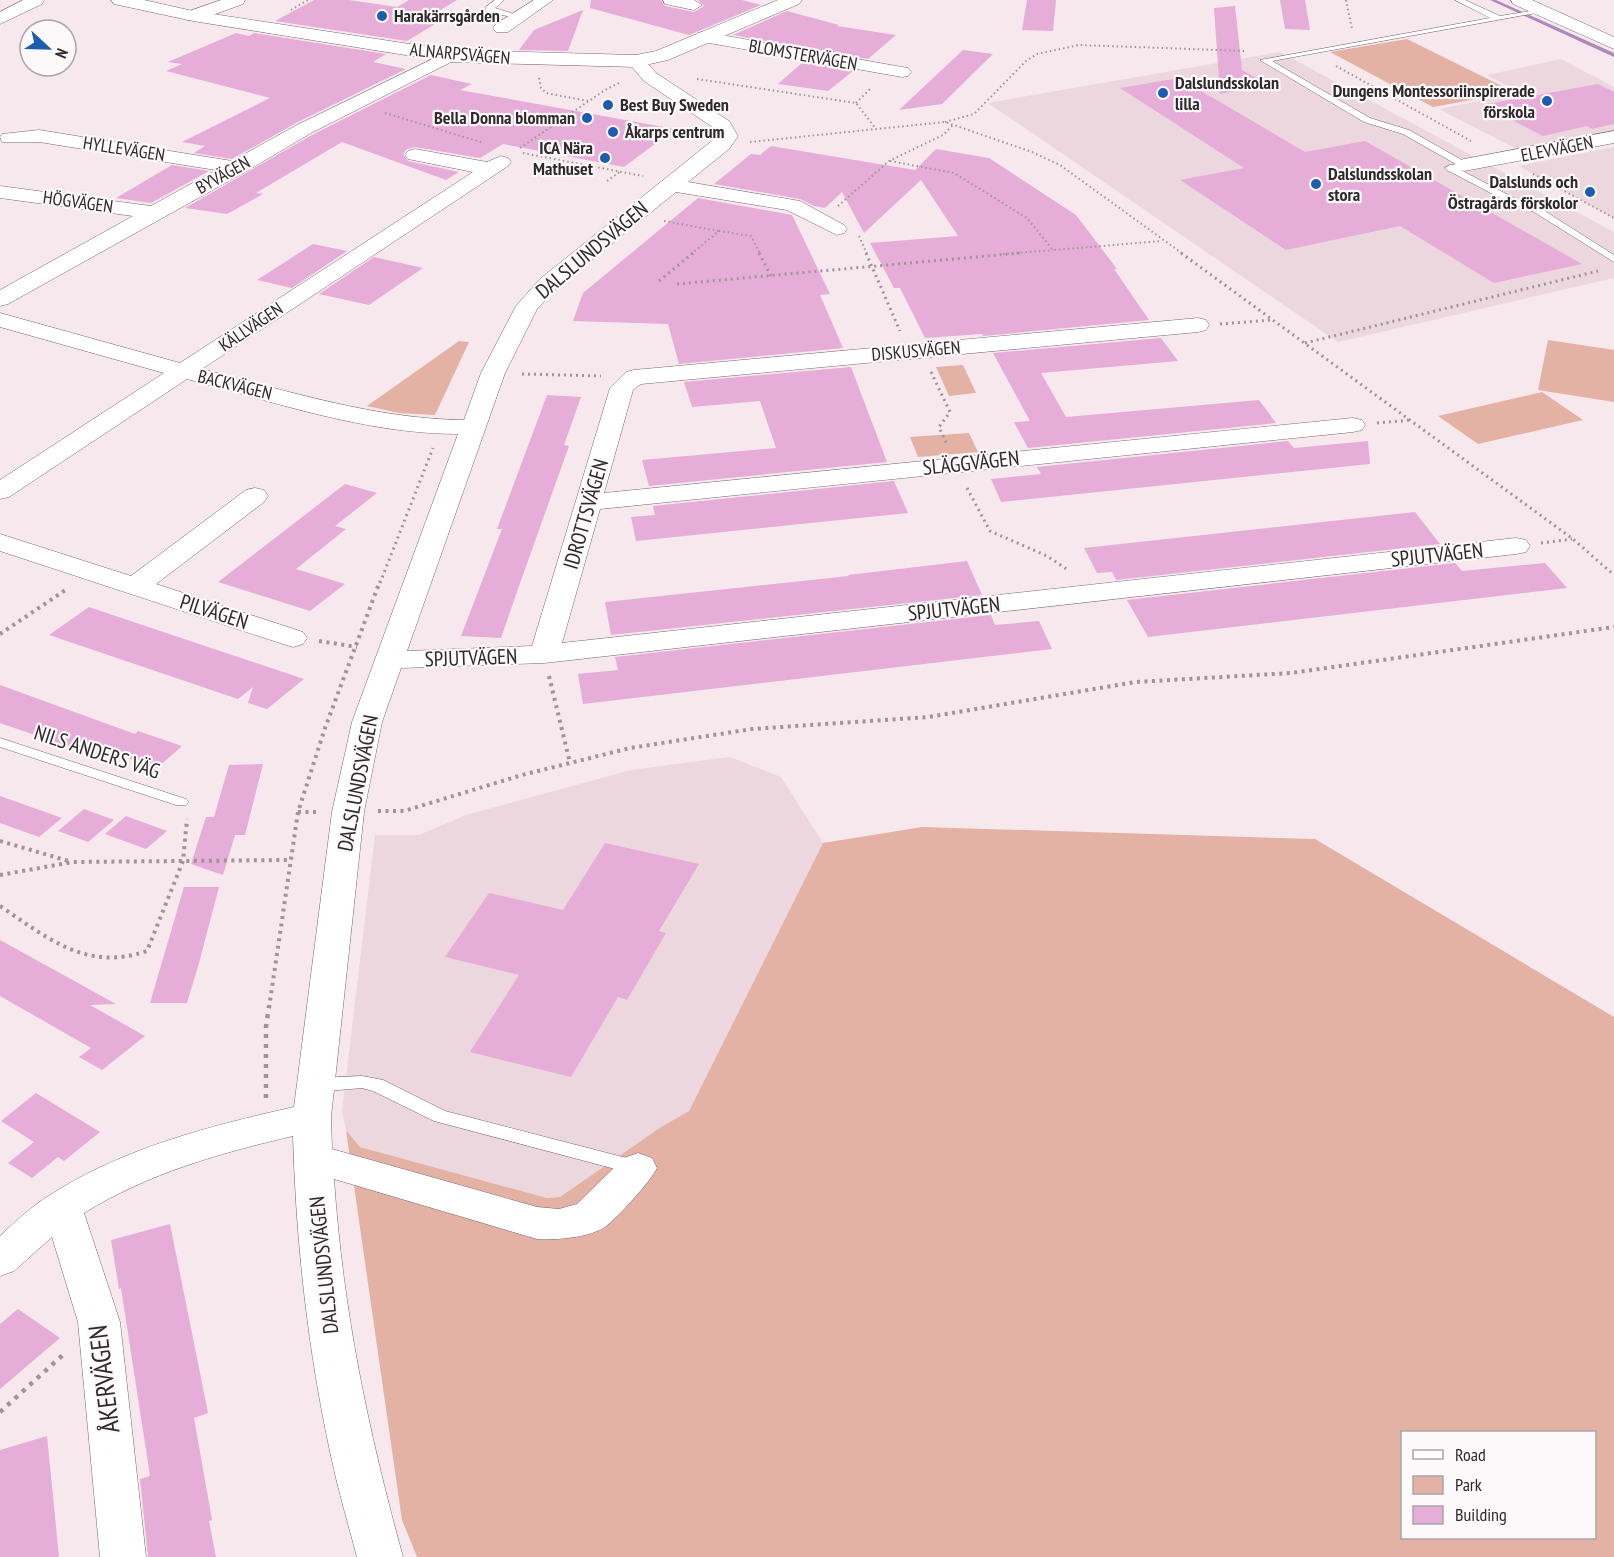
<svg xmlns="http://www.w3.org/2000/svg" width="1614" height="1557" font-family="'PT Sans Narrow',sans-serif">
<rect width="100%" height="100%" fill="#f6e8ed"/>
<!-- built -->
<path fill="#ecd7de" d="M1280,52L1614,232V278L1338,342L988,103Z
M1561,59L1614,87V137L1528,155L1439,109L1520,93L1487,75Z
M1614,147V218L1518,166Z
M730,757L781,777L823,843L689,1111L661,1127L560,1197L547,1198L360,1147L346,1130L342,1111L375,835H419L466,815L631,770Z"/>
<!-- green -->
<path fill="#e3b2a5" fill-rule="evenodd" d="M1407,39L1514,92L1433,107L1330,52Z
M1548,340L1614,350V402L1538,390Z
M459,341L469,342L435,415L399,413L367,406Z
M963,365L976,393L949,396L936,367Z
M1542,392L1583,420L1478,444L1438,416Z
M969,433L978,452L918,457L910,437Z
M922,827L1315,839L1614,1017V1557H417L402,1520L346,1130L360,1147L547,1198L560,1197L661,1127L689,1111L823,843ZM1402,1432H1594V1538H1402Z"/>
<g fill="none" stroke-linecap="round" stroke-linejoin="round">
<!-- stream -->
<path fill="#af89be" fill-rule="evenodd" d="M1490,0H1496L1614,53V57Z"/>
</g>
<!-- building -->
<path fill="#e6add8" d="M314,0H349L397,7L409,0H457L432,15L447,17L407,41L275,21Z
M591,0H661L665,6L694,12L704,6L698,0H742L761,5L689,35L590,8Z
M1027,0H1056L1053,31L1022,30Z
M1280,0H1305L1310,30L1285,29Z
M1235,6L1242,70L1269,85L1220,94L1214,8Z
M583,10L568,51L519,50L534,30Z
M787,11L839,25L837,26L896,35L868,59L733,35Z
M236,33L249,36L254,33L386,54L373,62L406,69L296,123L232,159L194,153L205,146L182,142L270,98L166,71L182,64L168,62Z
M963,50L993,54L942,104L899,110Z
M803,62L853,71L828,91L778,84Z
M431,75L472,84L460,90L675,129L624,167L503,144L480,158L415,147L407,149L403,154L408,161L459,172L446,180L342,142L256,193L263,194L227,214L185,208L312,135Z
M1179,78L1305,152L1365,141L1582,264L1494,283L1400,226L1286,250L1180,180L1244,168L1120,88Z
M1598,84L1614,92V124L1592,129L1587,126L1543,136L1482,105Z
M771,146L915,170L936,149L989,158L1076,215L1117,269H1114L1149,320L983,336L982,334L925,338L900,288H894L870,243L958,236L921,180L864,233L842,192L825,208L814,206L800,199L714,184L751,154L760,155Z
M172,165L209,171L151,203L116,198Z
M698,198L792,215L830,294L820,295L843,348L679,364L668,324L573,321L583,293Z
M313,244L347,251L292,288L257,280Z
M374,257L423,268L369,305L319,294Z
M1161,338L1178,361L1041,373L1066,417L1259,400L1276,423L1028,448L1014,422L1030,421L993,353Z
M851,367L887,462L649,486L642,460L776,448L760,401L692,407L684,382Z
M547,395L581,397L564,445L569,446L519,586L501,638L461,636L502,529H497Z
M1288,441L1294,448L1368,441L1370,464L1001,502L991,479L1041,474L1037,467Z
M894,481L908,513L636,541L631,517L655,515L653,506Z
M345,484L377,493L335,526L346,529L296,569L345,584L310,611L218,582Z
M1415,512L1440,544L1116,580L1112,572L1097,573L1084,548Z
M967,561L982,595L611,635L605,602L849,576L848,575Z
M1455,563L1462,571L1545,563L1567,588L1148,637L1127,600Z
M89,607L208,647L304,679L267,709L248,703L253,687L238,699L49,635Z
M991,615L995,625L1039,621L1052,649L583,704L578,674L618,670L615,657Z
M0,685L135,734L138,731L182,746L157,768L86,744L78,750L0,723Z
M263,764L245,835H235L223,875L191,864L206,817H214L229,765Z
M0,796L62,818L39,837L0,823Z
M84,809L114,820L88,842L58,831Z
M126,816L167,831L146,849L105,834Z
M605,843L699,864L659,931L666,933L627,1000L618,997L571,1077L470,1052L519,975L445,957L489,893L563,910Z
M184,887H219L199,963L187,1003H150Z
M0,940L116,1004L90,1005L145,1036L102,1070L79,1057L91,1048L0,996Z
M36,1093L100,1132L64,1161L58,1157L32,1178L8,1163L34,1142L1,1121Z
M170,1224L208,1413L194,1418L212,1520L209,1521L216,1557H148L140,1479L150,1476L121,1288L119,1289L111,1240Z
M18,1309L60,1338L0,1389V1324Z
M47,1436L59,1557H0V1450Z"/>
<g fill="none" stroke-linecap="round" stroke-linejoin="round">
<defs>
<path id="service" d="M495,0H504L495,8L523,17L519,19L486,11V7Z
M1455,0H1465L1500,16L1543,9L1547,11L1272,61L1370,118L1409,130L1467,163V167H1461L1403,134L1364,122L1260,60L1490,18Z
M1450,165H1456L1457,168L1514,198L1540,208L1614,255V262L1534,212L1508,202L1447,170L1445,168Z
M0,738L186,799L189,802L186,805H176L0,747Z
M362,1076L383,1080L445,1111L638,1161L645,1163L647,1168L645,1173L638,1175L434,1121L373,1091L362,1088L316,1092L310,1090L307,1085L310,1080L316,1078Z"/>
<path id="minor" d="M23,0H44L42,4L0,24V12Z
M221,0H245L243,4L199,20H187L185,16L187,12Z
M534,0H553L508,32H496L493,28L496,24Z
M663,0H694L702,5L694,10L665,4Z
M1511,0H1532L1614,37V49L1513,4Z
M704,32L902,67L908,68L911,72L908,76L902,77L698,41L695,37L698,33Z
M449,51L455,52L458,56L455,60L311,133L245,172L8,304L0,306V290L133,216L0,198V186L151,206L216,170L39,142H2L0,137L2,134L39,130L232,161L297,125Z
M636,56L642,57L656,73L729,121L738,136L729,149L688,182L800,201L844,225L847,229L844,233L837,235L787,210L676,192L556,289L537,309L505,373L407,651L532,646L610,388L626,372L634,370L1198,318L1206,320L1209,325L1206,330L1198,332L641,384L633,390L604,493L1353,418L1362,420L1365,425L1362,430L1353,432L600,509L562,643L1516,538L1526,540L1530,546L1526,552L1516,554L544,663L401,668L382,722L364,812L331,1117L332,1149L537,1207L559,1209L577,1204L624,1158L638,1153L652,1158L657,1168C650,1182 618,1217 605,1227C588,1238 556,1240 537,1239L334,1179C343,1311 368,1430 403,1557H357C348,1523 338,1490 331,1456C308,1351 296,1242 293,1136C220,1153 149,1173 84,1213L120,1322L146,1557H100L78,1322L52,1237L14,1271L0,1276V1236C16,1221 32,1206 50,1195C123,1148 210,1126 294,1107L332,812L352,722L458,434C367,434 274,402 187,379L9,497L0,499V480L164,373L0,327V313L180,363L473,172L408,159L405,155L408,151L415,149L487,162L501,156L508,158L511,162L508,166L202,369C288,391 375,419 464,420L481,373L516,306L540,279L718,136L714,128L644,81L627,61L630,57Z
M1614,131V143L1464,171L1457,169L1454,165L1457,161L1464,159Z
M255,488L264,490L268,496L264,502L156,584L303,632L307,638L303,644L293,647L283,644L0,551V534L131,576L246,490Z"/>
<path id="tertiary" d="M111,0H144L193,11L449,50L636,55L656,51L778,0H802L799,4L668,60L636,67L449,62L193,21L114,4Z"/>
</defs>
<!-- service casing -->
<use href="#service" stroke="#74686c" stroke-width="1"/>
<!-- minor casing -->
<use href="#minor" stroke="#74686c" stroke-width="1"/>
<!-- tertiary casing -->
<use href="#tertiary" stroke="#74686c" stroke-width="1"/>
<!-- path-far3 -->
<path stroke="#9f9598" stroke-width="2" stroke-dasharray="1.5 3" stroke-linecap="butt" d="M1346,0L1352,29
M291,10L308,0
M1336,66L1471,141
M539,78L541,88L546,93L588,101
M697,79L856,103L876,129
M856,103L871,88
M385,113L484,143
M945,122L974,114L1026,61L1037,54L1079,45L1247,51
M750,142L945,122L1032,152L1060,165L1183,254
M520,148L605,90L619,83
M523,153L643,176
M890,161L954,173L1027,218L1053,250L1162,241
M562,173L576,163
M1533,174L1614,218
M607,181L621,171
M838,206L889,161L943,135L953,125
M664,221L719,231
M859,236L867,254
M691,254L719,231L751,236L760,254
M1003,254L1053,250"/>
<!-- path-far2 -->
<path stroke="#9f9598" stroke-width="3" stroke-dasharray="2 4" stroke-linecap="butt" d="M759,253L771,276
M866,253L900,331
M1181,253L1573,539L1614,575
M659,281L693,253
M677,284L1020,253
M1220,324L1272,320
M1305,343L1598,271
M931,372L950,412L939,427L946,443
M522,374L601,376
M1377,423L1411,420
M967,488L990,531L1047,556L1068,570
M1541,543L1572,539
M380,583L433,448"/>
<!-- path-far1 -->
<path stroke="#9f9598" stroke-width="4" stroke-dasharray="3 4.5" stroke-linecap="butt" d="M0,634L67,589
M319,641L357,647
M549,676L570,763
M378,811H404L522,775L630,748L752,729L929,717L1136,682L1291,673L1614,627
M298,812H316
M0,841L72,862
M0,875L73,862L289,860
M0,906C48,938 86,972 147,951L183,861L187,819
M269,1008L298,812L325,728L380,581"/>
<!-- path -->
<path stroke="#9f9598" stroke-width="4.5" stroke-dasharray="4 6" stroke-linecap="butt" d="M266,1098V1027L269,1006
M0,1412L65,1353"/>
<!-- service -->
<use href="#service" fill="#fff" fill-rule="evenodd"/>
<!-- minor -->
<use href="#minor" fill="#fff" fill-rule="evenodd"/>
<!-- tertiary -->
<use href="#tertiary" fill="#fff" fill-rule="evenodd"/>
</g>
<!-- markers -->
<g fill="#1e5dae" stroke="#fdf8fa" stroke-width="2">
<circle cx="382" cy="16" r="6"/>
<circle cx="1163" cy="93" r="6"/>
<circle cx="1547" cy="101" r="6"/>
<circle cx="608" cy="105" r="6"/>
<circle cx="587" cy="118" r="6"/>
<circle cx="613" cy="132" r="6"/>
<circle cx="605" cy="158" r="6"/>
<circle cx="1316" cy="184" r="6"/>
<circle cx="1590" cy="192" r="6"/>
</g>
<g text-anchor="middle" stroke-width="4.5" stroke-linejoin="round" paint-order="stroke">
<!-- far-poi labels -->
<g font-size="18" font-weight="bold" fill="#2e292b" stroke="#fdf8fa" text-anchor="start">
<text x="394" y="22">Harakärrsgården</text>
<text x="1175" y="89">Dalslundsskolan<tspan x="1175" dy="21">lilla</tspan></text>
<text x="1535" y="97" text-anchor="end">Dungens Montessoriinspirerade<tspan x="1535" dy="21">förskola</tspan></text>
<text x="620" y="111">Best Buy Sweden</text>
<text x="575" y="124" text-anchor="end">Bella Donna blomman</text>
<text x="625" y="138">Åkarps centrum</text>
<text x="593" y="154" text-anchor="end">ICA Nära<tspan x="593" dy="21">Mathuset</tspan></text>
<text x="1328" y="180">Dalslundsskolan<tspan x="1328" dy="21">stora</tspan></text>
<text x="1578" y="188" text-anchor="end">Dalslunds och<tspan x="1578" dy="21">Östragårds förskolor</tspan></text>
</g>
<!-- far-street labels -->
<g font-size="18" fill="#2e292b" stroke="#fdf8fa">
<text transform="translate(460 54) rotate(5)" y="6">ALNARPSVÄGEN</text>
<text transform="translate(803 55) rotate(10)" y="6">BLOMSTERVÄGEN</text>
<text transform="translate(124 149) rotate(9)" y="6">HYLLEVÄGEN</text>
<text transform="translate(1557 149) rotate(-11)" y="6">ELEVVÄGEN</text>
<text transform="translate(223 175) rotate(-29)" y="6">BYVÄGEN</text>
<text transform="translate(78 202) rotate(8)" y="6">HÖGVÄGEN</text>
<text transform="translate(251 327) rotate(-34)" y="6">KÄLLVÄGEN</text>
<text transform="translate(916 351) rotate(-5)" y="6">DISKUSVÄGEN</text>
<text transform="translate(235 385) rotate(14)" y="6">BACKVÄGEN</text>
</g>
<!-- street labels -->
<g font-size="21" fill="#2e292b" stroke="#fdf8fa">
<text transform="translate(592 250) rotate(-40)" y="7">DALSLUNDSVÄGEN</text>
<text transform="translate(971 463) rotate(-6)" y="7">SLÄGGVÄGEN</text>
<text transform="translate(586 514) rotate(-74)" y="7">IDROTTSVÄGEN</text>
<text transform="translate(1437 555) rotate(-6)" y="7">SPJUTVÄGEN</text>
<text transform="translate(954 609) rotate(-6)" y="7">SPJUTVÄGEN</text>
<text transform="translate(214 612) rotate(18)" y="7">PILVÄGEN</text>
<text transform="translate(471 658) rotate(-2)" y="7">SPJUTVÄGEN</text>
<text transform="translate(97 752) rotate(18)" y="7">NILS ANDERS VÄG</text>
<text transform="translate(358 783) rotate(-79)" y="7">DALSLUNDSVÄGEN</text>
<text transform="translate(324 1265) rotate(-96)" y="7">DALSLUNDSVÄGEN</text>
</g>
<!-- near-street labels -->
<g font-size="26" fill="#2e292b" stroke="#fdf8fa">
<text transform="translate(104 1379) rotate(-97)" y="9">ÅKERVÄGEN</text>
</g>
</g>
<!-- legend -->
<rect x="1401" y="1431" width="195" height="108" fill="#fdf8fa" stroke="#aaa5a7" stroke-width="1.5"/>
<rect x="1413" y="1450" width="30" height="9" fill="#ffffff" stroke="#aaa5a7" stroke-width="1.5"/>
<text x="1455" y="1461" font-size="18" fill="#2e292b">Road</text>
<rect x="1413" y="1476" width="30" height="18" fill="#e3b2a5" stroke="#aaa5a7" stroke-width="1.5"/>
<text x="1455" y="1491" font-size="18" fill="#2e292b">Park</text>
<rect x="1413" y="1506" width="30" height="18" fill="#e6add8" stroke="#aaa5a7" stroke-width="1.5"/>
<text x="1455" y="1521" font-size="18" fill="#2e292b">Building</text>
<!-- north arrow -->
<g transform="translate(48 48) rotate(112)"><circle r="28" fill="#fdf8fa" stroke="#aaa5a7" stroke-width="1.5"/>
<path d="M0-4.5L10 22L0 15L-10 22Z" fill="#1e5dae"/>
<text y="-9" font-size="16" font-weight="bold" text-anchor="middle" fill="#2e292b">N</text>
</g>
</svg>
